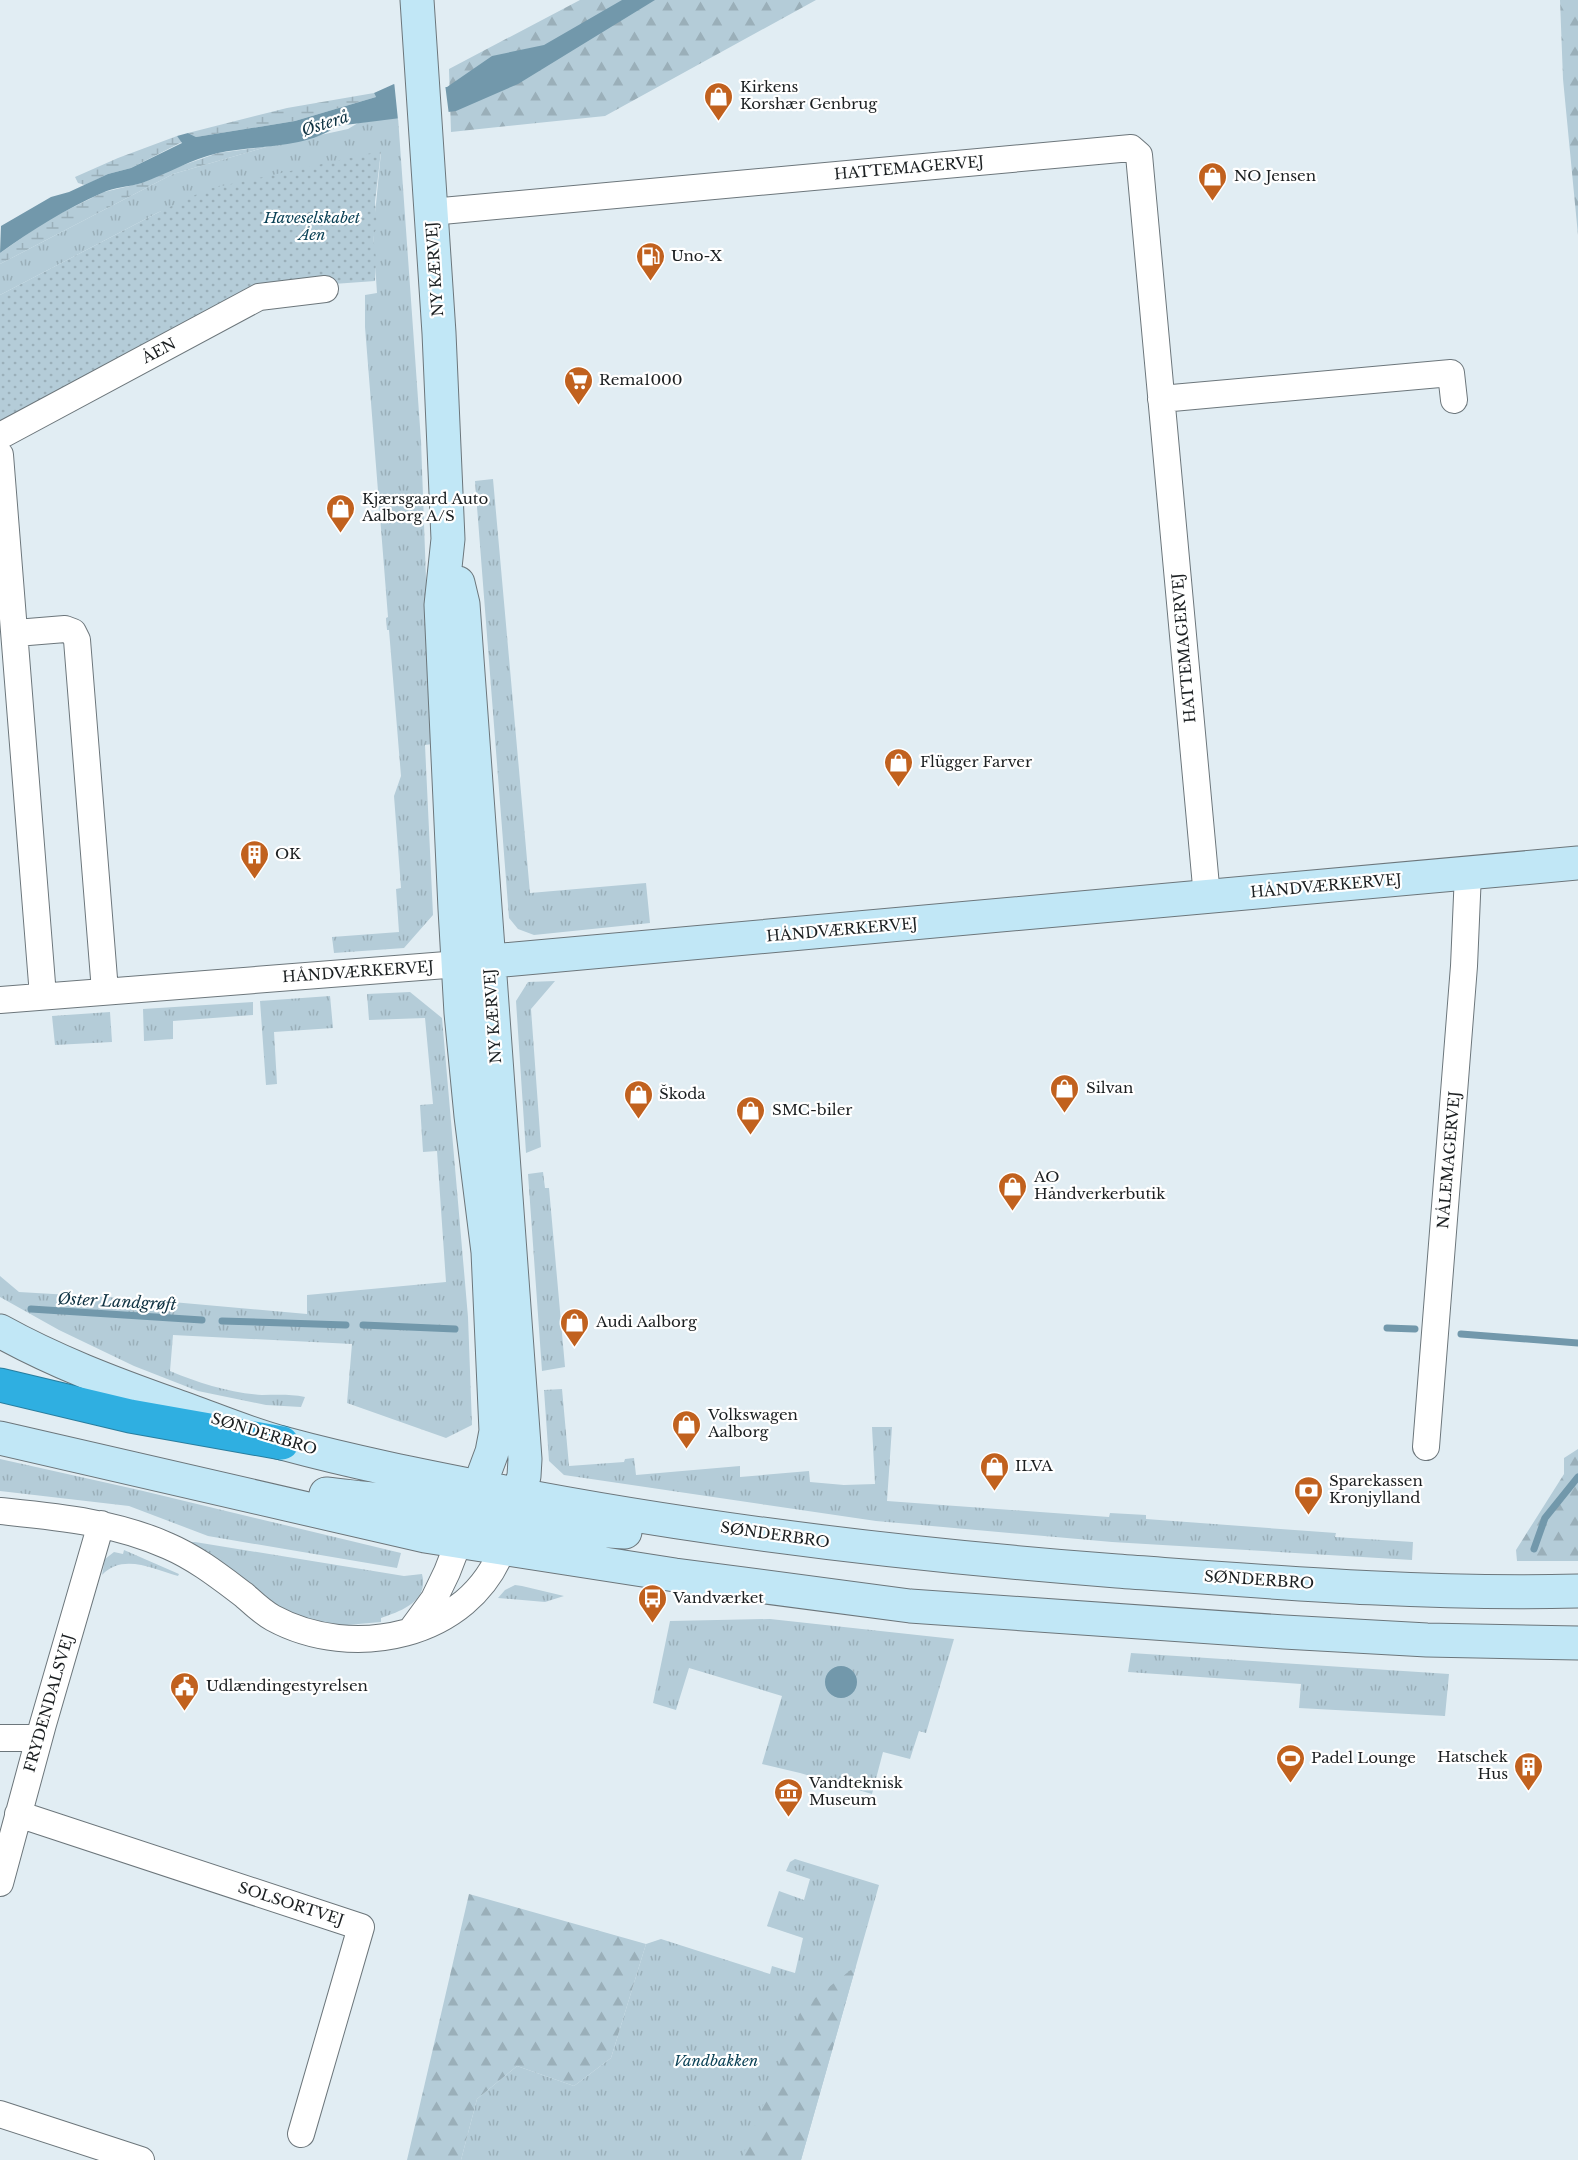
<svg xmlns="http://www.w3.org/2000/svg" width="1578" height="2160" font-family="'Libre Baskerville',serif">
<defs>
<pattern id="grass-tufts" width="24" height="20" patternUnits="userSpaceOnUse" patternTransform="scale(1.5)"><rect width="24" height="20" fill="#b4ccd8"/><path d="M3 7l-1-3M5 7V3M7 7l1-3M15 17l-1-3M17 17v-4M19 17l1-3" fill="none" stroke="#9aafb9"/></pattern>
<pattern id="forest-firs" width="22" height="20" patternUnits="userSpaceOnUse" patternTransform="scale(1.5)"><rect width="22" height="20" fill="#b4ccd8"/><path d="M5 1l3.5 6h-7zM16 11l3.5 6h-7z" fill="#9aafb9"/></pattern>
<pattern id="wetland-marsh" width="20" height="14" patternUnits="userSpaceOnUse" patternTransform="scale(1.5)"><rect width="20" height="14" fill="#b4ccd8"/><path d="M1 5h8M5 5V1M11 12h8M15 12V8" fill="none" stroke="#9aafb9"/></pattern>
<pattern id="garden-dots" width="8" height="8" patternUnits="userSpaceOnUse" patternTransform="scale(1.5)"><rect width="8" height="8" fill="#b4ccd8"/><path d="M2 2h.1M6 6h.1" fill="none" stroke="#9aafb9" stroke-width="1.8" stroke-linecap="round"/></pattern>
</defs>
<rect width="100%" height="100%" fill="#e1edf3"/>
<!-- grass -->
<path fill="url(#grass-tufts)" d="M398,117L421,441L432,744L425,745L433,915L404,948L334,953L332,937L399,932L396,889L401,888L394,796L401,776L389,630H387L386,618L388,617L365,327V295L377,293L373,235L381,152L159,212L0,295V264L173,174L270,146L348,129L358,123Z
M493,479L530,893L646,883L650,923L534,935L518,929L509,918L475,481Z
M555,981L531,1009L541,1147L526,1153L516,1001L528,982Z
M410,992L442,1018L468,1317L472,1425L446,1438L347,1403L352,1344L173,1335L170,1371C199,1383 230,1393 262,1395C277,1395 290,1394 305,1397L301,1407L266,1405L198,1391L134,1366L59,1330L0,1297V1276L19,1292L139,1299L307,1314V1295L446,1282L437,1151L423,1152L420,1105L433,1104L425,1018L369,1020L367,994Z
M330,996L333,1028L274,1032L277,1084L266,1085L260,1001Z
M253,1002V1015L173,1021V1039L144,1041L143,1009Z
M110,1012L112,1042L55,1045L52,1016Z
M543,1172L545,1188H549L565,1367L542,1371L528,1174Z
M562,1389L569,1466L624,1462L625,1459L634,1458L636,1475L740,1466V1477L809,1471L810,1482L844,1485L875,1484L872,1427H892L887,1501L1109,1517L1110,1513L1146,1515V1519L1336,1533L1335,1537L1413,1542L1412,1560L1112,1542L876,1521L564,1475L549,1461L544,1390Z
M0,1459L139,1490L401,1553L397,1568L208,1536L129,1506L0,1491Z
M186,1542H195L404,1576L422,1574C429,1601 402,1611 381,1618V1622L336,1626L315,1623L292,1615Z
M124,1550L179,1574L178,1576C153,1569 123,1553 102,1575L105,1559L114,1552L123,1554Z
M515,1585L522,1586L564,1596L545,1602L498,1598L505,1590Z
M770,1619L954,1639L926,1733L919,1731L910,1759L883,1752L872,1794L800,1773L762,1764L782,1696L689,1668L676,1710L653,1703L670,1621Z
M1131,1653L1449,1674L1445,1716L1299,1708L1301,1684L1128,1672Z
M795,1859L879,1885L801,2160H461L477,2099L517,2066L574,2086L611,2058L646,1944L661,1939L770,1974L772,1966L795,1973L803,1938L767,1926L779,1891L804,1900L810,1879L786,1871L790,1862Z"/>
<!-- forest -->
<path fill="url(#forest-firs)" d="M580,0H816L605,116L451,132L449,69Z
M1560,0H1578V235L1563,79Z
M1578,1449V1561H1517L1516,1550L1564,1474V1458Z
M469,1894L646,1944L611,2058L574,2086L517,2066L477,2099L461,2160H407Z
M856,1966L801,2160H741L802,2008Z"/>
<!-- wetland -->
<path fill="url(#wetland-marsh)" d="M374,93L376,97L295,121L196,137L188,133L287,108Z
M177,136L182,142L131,168L108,174L85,185L78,183L75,177L118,158Z
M270,146L173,174L0,264V253L49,219L104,192L142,183L169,170L218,153Z"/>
<!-- garden -->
<path fill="url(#garden-dots)" d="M381,151L375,202L377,227L373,236L376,258L375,281L292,287L0,425V295L159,212L208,189Z"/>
<!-- water -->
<path fill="#7298ab" d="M622,0H655L518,84L456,111L337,126C306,149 255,145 218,153C191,159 167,174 142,183C129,187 114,187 102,193C65,209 32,230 0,253L1,226L51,197L69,192L108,174L131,168L182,143L177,136L188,133L196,137L295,121L376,97L374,93L394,84L410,90L447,87L492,56L544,45Z
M825 1682a16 16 0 1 1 32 0a16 16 0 1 1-32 0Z"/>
<!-- pier -->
<path fill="#e1edf3" d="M394,81L410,87L445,84L449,115L398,120Z"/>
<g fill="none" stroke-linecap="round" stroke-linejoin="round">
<!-- stream -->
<path stroke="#7298ab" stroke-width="7" d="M31,1309L202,1320
M222,1321L346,1325
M363,1325L455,1329
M1387,1328L1415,1329
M1461,1334L1578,1343
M1534,1549L1545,1518L1578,1477"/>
<defs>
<path id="street" d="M431,212L1131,148L1139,155L1207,897
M1161,399L1451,373L1454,400
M0,436L259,297L325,289
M0,455L43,996
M16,633L65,629L73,632L77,640L105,991
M0,1000L459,964
M1426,1447L1464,966L1468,873
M0,1511C58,1517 115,1522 168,1546C196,1558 220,1577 244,1595C253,1603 262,1612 273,1618C352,1661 470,1638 503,1547
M412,1629L434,1599L447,1572L459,1541
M0,1738H39
M18,1814L361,1927L301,2134
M0,1883L43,1724L101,1524
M0,2114L141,2160"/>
<path id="secondary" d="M417,0L439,333L448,539L441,605L455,909L461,1013L471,1116L488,1252L496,1431L492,1452L459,1541
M458,583L463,604L525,1459L524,1476L503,1547
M459,964L1578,863
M0,1331C54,1361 112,1383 171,1404C209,1417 247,1434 286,1444C356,1463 428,1477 499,1491C703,1531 910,1555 1117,1571C1270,1582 1424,1595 1578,1591
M0,1438L425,1536L675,1575L910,1606L1284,1632L1427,1640L1578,1643
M326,1494C351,1497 376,1499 401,1503C428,1508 461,1520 489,1511
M489,1524L511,1520L576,1529L625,1532"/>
<path id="highway" d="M0,1385L130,1416L282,1443"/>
</defs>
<!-- street casing -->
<use href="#street" stroke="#6c767b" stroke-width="28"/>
<!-- secondary casing -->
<use href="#secondary" stroke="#6c767b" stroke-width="35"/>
<!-- highway casing -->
<use href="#highway" stroke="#287d9e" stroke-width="35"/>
<!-- street -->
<use href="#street" stroke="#fff" stroke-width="26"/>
<!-- secondary -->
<use href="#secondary" stroke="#c1e7f6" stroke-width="33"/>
<!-- highway -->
<use href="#highway" stroke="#2fafe1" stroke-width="33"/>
</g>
<!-- icons -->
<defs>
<symbol id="shop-pin" viewBox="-11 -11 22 30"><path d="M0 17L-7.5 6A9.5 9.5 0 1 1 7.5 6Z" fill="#c1611e" stroke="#fff"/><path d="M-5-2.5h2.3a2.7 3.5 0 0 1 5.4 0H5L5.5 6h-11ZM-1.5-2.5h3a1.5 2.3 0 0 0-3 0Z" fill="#fff"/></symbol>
<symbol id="fuel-pin" viewBox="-11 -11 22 30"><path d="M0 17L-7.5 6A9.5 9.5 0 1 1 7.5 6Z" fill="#c1611e" stroke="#fff"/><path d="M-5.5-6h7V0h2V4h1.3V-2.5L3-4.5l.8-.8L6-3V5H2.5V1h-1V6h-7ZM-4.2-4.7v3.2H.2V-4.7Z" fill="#fff"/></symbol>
<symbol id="supermarket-pin" viewBox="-11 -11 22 30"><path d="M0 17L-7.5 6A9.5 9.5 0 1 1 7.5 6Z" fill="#c1611e" stroke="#fff"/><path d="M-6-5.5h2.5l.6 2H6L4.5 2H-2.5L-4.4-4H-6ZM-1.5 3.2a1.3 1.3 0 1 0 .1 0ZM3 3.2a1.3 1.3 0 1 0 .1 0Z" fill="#fff"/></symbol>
<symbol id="building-pin" viewBox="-11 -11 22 30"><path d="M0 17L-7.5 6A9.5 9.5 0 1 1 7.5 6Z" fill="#c1611e" stroke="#fff"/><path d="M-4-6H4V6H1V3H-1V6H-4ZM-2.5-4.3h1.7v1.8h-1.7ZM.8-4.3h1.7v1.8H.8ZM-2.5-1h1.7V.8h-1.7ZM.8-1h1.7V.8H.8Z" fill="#fff"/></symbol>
<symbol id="bank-pin" viewBox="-11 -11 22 30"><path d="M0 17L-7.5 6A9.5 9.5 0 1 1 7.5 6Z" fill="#c1611e" stroke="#fff"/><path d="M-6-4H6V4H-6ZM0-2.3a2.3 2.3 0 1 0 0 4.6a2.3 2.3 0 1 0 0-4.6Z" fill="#fff"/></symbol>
<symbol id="bus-pin" viewBox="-11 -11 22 30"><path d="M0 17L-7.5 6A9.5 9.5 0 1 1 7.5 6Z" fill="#c1611e" stroke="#fff"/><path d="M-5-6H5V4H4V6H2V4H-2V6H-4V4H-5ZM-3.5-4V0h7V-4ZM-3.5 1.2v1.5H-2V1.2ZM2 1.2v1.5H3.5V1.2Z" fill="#fff"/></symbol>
<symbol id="civic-pin" viewBox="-11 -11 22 30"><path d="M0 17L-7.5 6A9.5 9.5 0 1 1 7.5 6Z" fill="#c1611e" stroke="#fff"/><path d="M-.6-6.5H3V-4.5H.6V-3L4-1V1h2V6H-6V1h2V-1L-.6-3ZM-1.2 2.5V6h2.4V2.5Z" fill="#fff"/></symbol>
<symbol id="stadium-pin" viewBox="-11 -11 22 30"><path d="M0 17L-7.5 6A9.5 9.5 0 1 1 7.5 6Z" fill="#c1611e" stroke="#fff"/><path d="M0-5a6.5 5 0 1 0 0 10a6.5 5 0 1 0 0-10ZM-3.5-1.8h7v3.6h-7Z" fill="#fff"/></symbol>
<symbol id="museum-pin" viewBox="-11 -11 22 30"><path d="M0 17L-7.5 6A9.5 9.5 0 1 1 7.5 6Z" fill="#c1611e" stroke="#fff"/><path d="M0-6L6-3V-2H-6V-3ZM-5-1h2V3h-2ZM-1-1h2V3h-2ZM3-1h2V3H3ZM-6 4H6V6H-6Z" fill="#fff"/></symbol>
</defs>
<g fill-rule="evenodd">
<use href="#shop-pin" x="702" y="80" width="33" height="45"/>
<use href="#shop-pin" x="1196" y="160" width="33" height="45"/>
<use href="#fuel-pin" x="634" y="240" width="33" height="45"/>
<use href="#supermarket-pin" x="562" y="364" width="33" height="45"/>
<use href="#shop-pin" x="324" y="492" width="33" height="45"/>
<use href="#shop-pin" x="882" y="746" width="33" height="45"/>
<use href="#building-pin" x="238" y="838" width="33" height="45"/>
<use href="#shop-pin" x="1048" y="1072" width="33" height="45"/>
<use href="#shop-pin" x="622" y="1078" width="33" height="45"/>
<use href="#shop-pin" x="734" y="1094" width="33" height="45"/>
<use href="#shop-pin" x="996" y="1170" width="33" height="45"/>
<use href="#shop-pin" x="558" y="1306" width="33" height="45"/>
<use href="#shop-pin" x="670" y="1408" width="33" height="45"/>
<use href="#shop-pin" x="978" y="1450" width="33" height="45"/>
<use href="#bank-pin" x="1292" y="1474" width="33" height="45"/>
<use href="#bus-pin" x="636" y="1582" width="33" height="45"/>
<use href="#civic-pin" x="168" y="1670" width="33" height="45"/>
<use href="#stadium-pin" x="1274" y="1742" width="33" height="45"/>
<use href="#building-pin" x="1512" y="1750" width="33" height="45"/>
<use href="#museum-pin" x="772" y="1776" width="33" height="45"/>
</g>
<g text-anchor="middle" stroke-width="4.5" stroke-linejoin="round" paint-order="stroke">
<!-- poi labels -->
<g font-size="15" fill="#1b1f21" stroke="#fff" text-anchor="start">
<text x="740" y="92">Kirkens<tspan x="740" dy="17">Korshær Genbrug</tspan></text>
<text x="1234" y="181">NO Jensen</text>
<text x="671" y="261">Uno-X</text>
<text x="599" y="385">Rema1000</text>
<text x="362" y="504">Kjærsgaard Auto<tspan x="362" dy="17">Aalborg A/S</tspan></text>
<text x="920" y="767">Flügger Farver</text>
<text x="275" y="859">OK</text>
<text x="1086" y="1093">Silvan</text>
<text x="659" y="1099">Škoda</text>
<text x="772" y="1115">SMC-biler</text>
<text x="1034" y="1182">AO<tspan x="1034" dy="17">Håndverkerbutik</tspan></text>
<text x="596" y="1327">Audi Aalborg</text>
<text x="708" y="1420">Volkswagen<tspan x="708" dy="17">Aalborg</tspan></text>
<text x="1015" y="1471">ILVA</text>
<text x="1329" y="1486">Sparekassen<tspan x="1329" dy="17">Kronjylland</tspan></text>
<text x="673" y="1603">Vandværket</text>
<text x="206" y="1691">Udlændingestyrelsen</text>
<text x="1508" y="1762" text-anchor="end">Hatschek<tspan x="1508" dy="17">Hus</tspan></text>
<text x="1311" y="1763">Padel Lounge</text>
<text x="809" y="1788">Vandteknisk<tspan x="809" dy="17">Museum</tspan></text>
</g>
<!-- street labels -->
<g font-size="15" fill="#1b1f21" stroke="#fff">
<text transform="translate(909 168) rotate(-5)" y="5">HATTEMAGERVEJ</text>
<text transform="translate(435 269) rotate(-94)" y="5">NY KÆRVEJ</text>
<text transform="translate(159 351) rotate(-28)" y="5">ÅEN</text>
<text transform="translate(1184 648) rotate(-95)" y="5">HATTEMAGERVEJ</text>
<text transform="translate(1326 886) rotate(-5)" y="5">HÅNDVÆRKERVEJ</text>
<text transform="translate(842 930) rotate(-5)" y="5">HÅNDVÆRKERVEJ</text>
<text transform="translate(358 972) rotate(-4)" y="5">HÅNDVÆRKERVEJ</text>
<text transform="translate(493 1016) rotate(-94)" y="5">NY KÆRVEJ</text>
<text transform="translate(1449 1160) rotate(-85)" y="5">NÅLEMAGERVEJ</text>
<text transform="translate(264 1434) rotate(17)" y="5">SØNDERBRO</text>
<text transform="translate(775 1535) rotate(8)" y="5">SØNDERBRO</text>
<text transform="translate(1259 1580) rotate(4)" y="5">SØNDERBRO</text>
<text transform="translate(49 1703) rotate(-74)" y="5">FRYDENDALSVEJ</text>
<text transform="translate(291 1904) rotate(18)" y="5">SOLSORTVEJ</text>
</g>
<!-- park labels -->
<g font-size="15" font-style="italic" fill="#083f54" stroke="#fff">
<text x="312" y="223">Haveselskabet<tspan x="312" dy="17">Åen</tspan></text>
<text x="716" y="2066">Vandbakken</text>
</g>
<!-- water labels -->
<g font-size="16" font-style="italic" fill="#103343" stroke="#fff">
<text transform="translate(325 123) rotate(-18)" y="6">Østerå</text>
<text transform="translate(117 1301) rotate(3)" y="6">Øster Landgrøft</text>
</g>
</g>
</svg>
